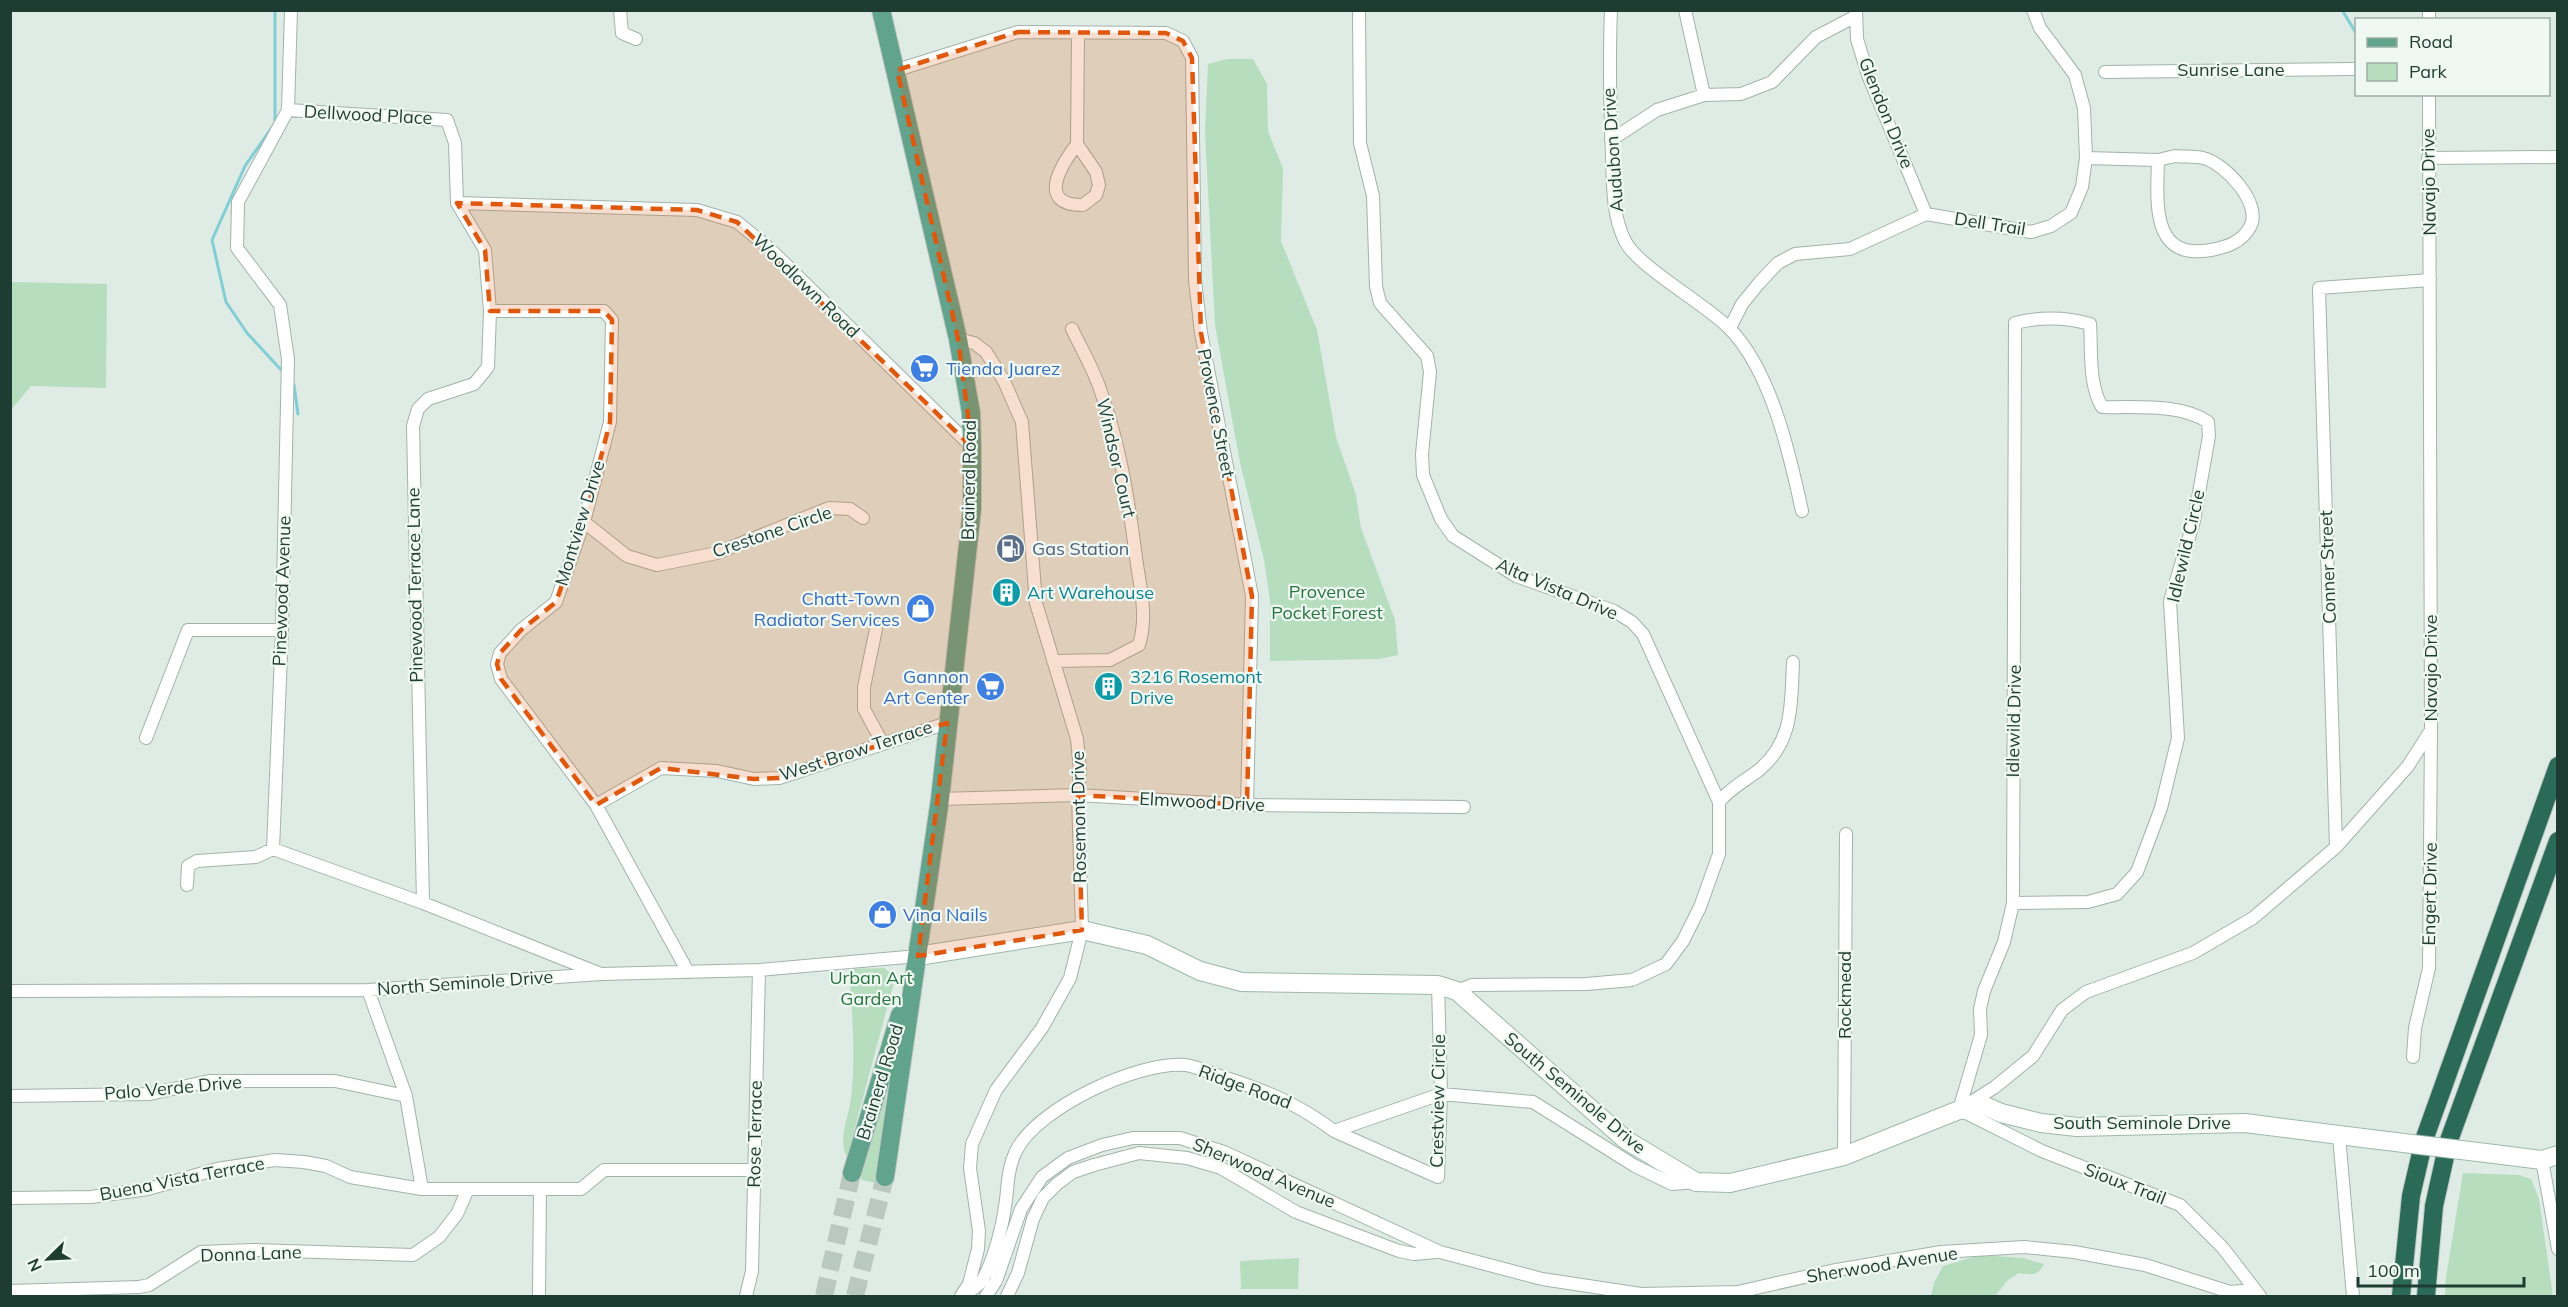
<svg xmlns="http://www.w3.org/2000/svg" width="2568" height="1307" font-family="Mulish,sans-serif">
<rect width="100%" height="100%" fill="#dfebe5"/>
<!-- green -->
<path fill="#b6debe" d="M1227,59H1253L1267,84L1268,131L1283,169L1281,241L1317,330L1336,437L1356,495L1361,528L1395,620L1398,655L1379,659L1270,661V600L1264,560L1240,463L1215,325L1205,132L1208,64Z
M11,282L107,284L106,388L31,386L11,410Z
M884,968L892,974L894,982L847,1157C837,1141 849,1116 851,1098C856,1056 852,1012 849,969Z
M886,1096L882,1157L876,1183L861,1180L868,1145Z
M2463,1173L2519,1175L2531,1179L2539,1199L2553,1296H2445L2446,1277Z
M1980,1255L2023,1258L2044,1264C2038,1276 2031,1275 2019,1273L2008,1280L1995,1296H1931L1934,1283L1943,1266Z
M1299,1258L1298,1289H1241L1240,1261Z"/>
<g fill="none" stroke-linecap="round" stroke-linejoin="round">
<!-- stream -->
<path stroke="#83ced4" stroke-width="3" d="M275,10V123L245,166L212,240L226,302L247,333L283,372
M2342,10L2356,33
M291,381L294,385L298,414"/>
<!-- primary-tunnel -->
<path stroke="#b9c8c1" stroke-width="18" stroke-dasharray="18 9" stroke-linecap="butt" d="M824,1296L852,1173
M855,1296L885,1177"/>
<defs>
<path id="street" d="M291,10L288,110L238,202L237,248L280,305L288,359L282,630L273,849L423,903L601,974
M620,10L622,33L636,39
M1359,10L1360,143L1373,196L1376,286L1380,303L1427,356L1430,372L1422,454L1423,475L1441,519L1453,536L1516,576L1614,611L1632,622L1643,634L1719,802V854L1700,907L1683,941L1666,964L1632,980L1586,984L1472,985L1457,991
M1611,10C1609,59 1610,107 1612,156C1613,184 1612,215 1625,241C1638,267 1704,303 1729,328C1771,370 1790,455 1802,511
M1685,10L1704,95
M1856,10L1857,39L1868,75L1926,214
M2429,10V20
M897,70L1018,32L1166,33L1183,41L1192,58L1195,280L1201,333L1252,596L1247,805
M2105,72L2356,69
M288,110L447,120L455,143L457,203L485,250L490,311L488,367L474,384L428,399L418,409L413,426L423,903
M1611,140L1657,110L1704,95L1741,94L1772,82L1816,37L1856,16
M1077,144C1062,164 1035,205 1083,205L1096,195L1099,185L1096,172L1077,144L1078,34
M2175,156C2184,157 2194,156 2203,158C2225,163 2263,204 2250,227C2242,242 2227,247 2211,250C2150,261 2157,201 2158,160Z
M2086,158L2158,160
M2428,158L2558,157
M457,203L697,210L737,222L769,248L972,447
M490,311H604L612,320L610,422L584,522L556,602L521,630L500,653L497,664L501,679L596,805L688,972
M1730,328L1742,304L1760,282L1778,263L1795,254L1850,249L1926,214L2031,232L2051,226L2071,213L2082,187L2086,158L2084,108L2075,75L2040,28L2033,10
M958,339L974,343L986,352L1004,381L1022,422L1036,603L1077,739L1080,770L1078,795L1082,930L1070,978L1042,1028L996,1090L972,1144L970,1168L979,1231L978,1249L969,1284L961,1296
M584,522L627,556L657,565L717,553L829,508L850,509L863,518
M876,629L864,687V709L882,742
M1053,661L1110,660L1139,645C1148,616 1140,587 1136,558C1129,502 1120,445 1101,392C1094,370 1082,350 1072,329
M146,738L188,630H282
M940,799L1078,795L1247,805L1464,807
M1719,802C1730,788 1745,781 1759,770C1794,741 1791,703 1793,662
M596,805L661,768L717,771L754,779L779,778L947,723
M2336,847L2319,288L2430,280
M187,885L188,866L197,861L256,857L273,849
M368,990L406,1096L422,1189
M10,991L368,990L601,974L759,970L918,956
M2413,1057L2415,1028L2429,968L2431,730
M10,1096L150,1094L209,1081H335L406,1096
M1965,1106L1995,1087L2033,1056L2062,1010L2086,992L2193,953L2253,918L2336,847L2408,766L2431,730L2429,94
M1959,1110L1981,1035L1980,1009L1984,991L2004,942L2013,903L2015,323C2039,317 2066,317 2090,324C2092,351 2088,383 2102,407C2135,408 2180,403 2208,422L2209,436L2194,521L2170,601L2178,738L2161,808L2137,872L2117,894L2088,902L2013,903
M1960,1110L2042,1151L2180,1205L2223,1248L2260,1296
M1334,1131L1438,1177L1441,1094L1438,985
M2339,1136L2353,1296
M1844,1156L1846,834
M2542,1160L2558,1249
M10,1198L91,1197L148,1189L217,1169L275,1160L304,1162L326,1166L350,1177L422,1189H581L604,1170H755
M10,1291L139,1287L149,1285L201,1252L253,1250L413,1255L439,1237L457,1214L468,1189
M966,1294C971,1290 980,1285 983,1279C995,1257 1003,1225 1006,1200C1008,1183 1008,1167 1016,1151C1037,1108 1138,1061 1185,1065C1196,1066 1209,1073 1220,1076C1264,1090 1297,1103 1334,1131L1441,1094L1533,1102L1635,1166L1672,1184L1696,1182
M539,1296L540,1191
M746,1296L752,1271L759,970
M986,1296L996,1281L1021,1209L1042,1177L1068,1158L1102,1145L1133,1138H1180L1224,1152L1440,1252L1542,1279L1641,1294L1738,1292L1831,1271L1941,1252L2024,1247L2074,1252L2145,1265L2230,1292L2253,1290
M1007,1296L1018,1273L1033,1219L1043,1198L1057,1184L1073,1172L1094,1165L1139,1153L1187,1158L1221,1168L1296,1212L1399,1251L1414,1254L1436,1252"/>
<path id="secondary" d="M918,956L1082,930L1147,945L1200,971L1242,982L1438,985L1457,991L1626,1140L1696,1182L1730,1183L1844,1156L1959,1110L1985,1106L2001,1113L2041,1123L2077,1127L2245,1123L2371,1139
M2494,1154L2542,1160L2558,1155"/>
<path id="primary" d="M881,10L958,339L971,413L972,447V509L940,799L885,1177
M852,1173L900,1015"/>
<path id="highway" d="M2401,1296L2411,1196L2424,1140L2558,766
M2426,1296L2434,1206L2448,1143L2558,841"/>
</defs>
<!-- street casing -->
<use href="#street" stroke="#a2b3ac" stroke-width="14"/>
<!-- secondary casing -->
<use href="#secondary" stroke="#9db8ac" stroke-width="20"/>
<!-- primary casing -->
<use href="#primary" stroke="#c0c8c6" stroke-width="20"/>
<!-- highway casing -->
<use href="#highway" stroke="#c0c8c6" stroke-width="20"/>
<!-- street -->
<use href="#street" stroke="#fff" stroke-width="12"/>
<!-- secondary -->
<use href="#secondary" stroke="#fff" stroke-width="18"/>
<!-- primary -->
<use href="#primary" stroke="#61a38d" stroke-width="18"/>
<!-- highway -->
<use href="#highway" stroke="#2a6a57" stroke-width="18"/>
<defs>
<path id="secondary-bridge" d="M2371,1139L2494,1154"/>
</defs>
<!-- secondary-bridge casing -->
<use href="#secondary-bridge" stroke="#9db8ac" stroke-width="20" stroke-linecap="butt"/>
<!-- secondary-bridge -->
<use href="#secondary-bridge" stroke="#fff" stroke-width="18"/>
</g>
<!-- marked area -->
<path fill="#de580e" fill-opacity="0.2" stroke="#de580e" stroke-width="4.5" stroke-dasharray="12 8" stroke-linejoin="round" d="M1018,32L1166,33L1183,41L1192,58L1201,333L1252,596L1247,805L1078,795L1082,930L918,956L947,723L779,778L754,779L661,768L596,805L501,679L497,664L500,653L521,630L556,602L584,522L610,422L612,320L604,311H490L485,250L457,203L697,210L737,222L972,447L958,339L897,70Z"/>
<!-- icons -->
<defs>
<symbol id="supermarket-disc" viewBox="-11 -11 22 22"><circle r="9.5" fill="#3f7fe0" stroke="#f0f8f3"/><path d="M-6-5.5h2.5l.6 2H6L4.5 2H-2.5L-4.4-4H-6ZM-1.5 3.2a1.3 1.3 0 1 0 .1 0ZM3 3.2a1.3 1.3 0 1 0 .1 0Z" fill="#fff"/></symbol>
<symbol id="fuel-disc" viewBox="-11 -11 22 22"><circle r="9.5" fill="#5c6f8a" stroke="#f0f8f3"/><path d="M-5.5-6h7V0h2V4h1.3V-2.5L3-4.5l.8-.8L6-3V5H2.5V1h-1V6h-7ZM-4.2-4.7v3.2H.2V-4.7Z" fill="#fff"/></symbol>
<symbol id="building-disc" viewBox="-11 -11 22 22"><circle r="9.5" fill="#0f9aa8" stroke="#f0f8f3"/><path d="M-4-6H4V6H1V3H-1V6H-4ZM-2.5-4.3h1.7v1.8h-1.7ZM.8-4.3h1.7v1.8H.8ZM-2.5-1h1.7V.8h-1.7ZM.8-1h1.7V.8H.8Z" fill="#fff"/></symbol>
<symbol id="shop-disc" viewBox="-11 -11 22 22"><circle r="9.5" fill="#3f7fe0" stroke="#f0f8f3"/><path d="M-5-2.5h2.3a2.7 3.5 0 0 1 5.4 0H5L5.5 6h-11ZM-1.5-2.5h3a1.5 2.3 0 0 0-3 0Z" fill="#fff"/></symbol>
</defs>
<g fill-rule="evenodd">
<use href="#supermarket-disc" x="908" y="352" width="33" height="33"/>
<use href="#fuel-disc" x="994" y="532" width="33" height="33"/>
<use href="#building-disc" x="990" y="576" width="33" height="33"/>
<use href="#shop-disc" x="904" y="592" width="33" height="33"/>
<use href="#supermarket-disc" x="974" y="670" width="33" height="33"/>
<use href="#building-disc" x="1092" y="670" width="33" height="33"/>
<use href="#shop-disc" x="866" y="898" width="33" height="33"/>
</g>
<g text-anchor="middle" stroke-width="4.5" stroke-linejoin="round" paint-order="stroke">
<!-- street labels -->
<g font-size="18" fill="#1f3c32" stroke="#f0f8f3">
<text x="2231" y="76">Sunrise Lane</text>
<text transform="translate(1886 113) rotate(68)" y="6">Glendon Drive</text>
<text transform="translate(368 115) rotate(3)" y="6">Dellwood Place</text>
<text transform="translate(1613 150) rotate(-94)" y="6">Audubon Drive</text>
<text transform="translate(2429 182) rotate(-91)" y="6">Navajo Drive</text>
<text transform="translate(1990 224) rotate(9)" y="6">Dell Trail</text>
<text transform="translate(806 286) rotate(44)" y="6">Woodlawn Road</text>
<text transform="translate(1216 413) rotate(79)" y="6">Provence Street</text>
<text transform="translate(1116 458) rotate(77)" y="6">Windsor Court</text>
<text transform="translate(969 480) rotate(-89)" y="6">Brainerd Road</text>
<text transform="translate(580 523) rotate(-73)" y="6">Montview Drive</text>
<text transform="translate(772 532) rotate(-19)" y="6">Crestone Circle</text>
<text transform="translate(2186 546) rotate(-77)" y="6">Idlewild Circle</text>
<text transform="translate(2328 567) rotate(-92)" y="6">Conner Street</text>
<text transform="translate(415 585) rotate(-91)" y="6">Pinewood Terrace Lane</text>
<text transform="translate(1557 589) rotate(23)" y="6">Alta Vista Drive</text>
<text transform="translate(282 591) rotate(-88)" y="6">Pinewood Avenue</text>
<text transform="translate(2431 668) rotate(-90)" y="6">Navajo Drive</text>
<text transform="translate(2014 721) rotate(-89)" y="6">Idlewild Drive</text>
<text transform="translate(856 751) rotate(-18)" y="6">West Brow Terrace</text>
<text transform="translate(1202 802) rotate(3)" y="6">Elmwood Drive</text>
<text transform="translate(1079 817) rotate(-91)" y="6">Rosemont Drive</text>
<text transform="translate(2430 894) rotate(-89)" y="6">Engert Drive</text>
<text transform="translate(465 983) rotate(-4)" y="6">North Seminole Drive</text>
<text transform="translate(1845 995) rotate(-90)" y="6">Rockmead</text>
<text transform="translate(880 1082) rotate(-73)" y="6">Brainerd Road</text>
<text transform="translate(1245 1087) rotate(20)" y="6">Ridge Road</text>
<text transform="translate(173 1088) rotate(-5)" y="6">Palo Verde Drive</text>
<text transform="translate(1575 1093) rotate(40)" y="6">South Seminole Drive</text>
<text transform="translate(1438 1101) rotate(-89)" y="6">Crestview Circle</text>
<text x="2142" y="1129">South Seminole Drive</text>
<text transform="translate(755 1134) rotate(-89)" y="6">Rose Terrace</text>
<text transform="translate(1264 1173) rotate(23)" y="6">Sherwood Avenue</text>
<text transform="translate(182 1179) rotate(-11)" y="6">Buena Vista Terrace</text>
<text transform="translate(2125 1184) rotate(21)" y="6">Sioux Trail</text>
<text transform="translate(251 1254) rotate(-2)" y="6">Donna Lane</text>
<text transform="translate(1882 1265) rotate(-9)" y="6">Sherwood Avenue</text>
</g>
<!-- shop labels -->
<g font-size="18" fill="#366cbe" stroke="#f0f8f3" text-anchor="start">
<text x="946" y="375">Tienda Juarez</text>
<text x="900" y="605" text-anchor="end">Chatt-Town<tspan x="900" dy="21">Radiator Services</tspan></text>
<text x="969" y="683" text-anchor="end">Gannon<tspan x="969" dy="21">Art Center</tspan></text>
<text x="903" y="921">Vina Nails</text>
</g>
<!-- service labels -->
<g font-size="18" fill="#4e5e75" stroke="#f0f8f3" text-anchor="start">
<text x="1032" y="555">Gas Station</text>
</g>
<!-- park labels -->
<g font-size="18" fill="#27753f" stroke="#f0f8f3">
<text x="1327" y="598">Provence<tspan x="1327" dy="21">Pocket Forest</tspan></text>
<text x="871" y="984">Urban Art<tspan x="871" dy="21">Garden</tspan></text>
</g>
<!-- culture labels -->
<g font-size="18" fill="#0d838f" stroke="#f0f8f3" text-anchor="start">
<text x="1027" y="599">Art Warehouse</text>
<text x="1130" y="683">3216 Rosemont<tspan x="1130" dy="21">Drive</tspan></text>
</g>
</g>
<!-- border -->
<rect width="2568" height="1307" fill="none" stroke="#1f3c32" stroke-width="24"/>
<!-- legend -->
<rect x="2355" y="18" width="195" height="78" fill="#f0f8f3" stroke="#9cada6" stroke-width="1.5"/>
<rect x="2367" y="38" width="30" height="9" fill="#61a38d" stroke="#9cada6" stroke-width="1.5"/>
<text x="2409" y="48" font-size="18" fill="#1f3c32">Road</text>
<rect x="2367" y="63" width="30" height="18" fill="#b6debe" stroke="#9cada6" stroke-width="1.5"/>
<text x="2409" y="78" font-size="18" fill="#1f3c32">Park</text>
<!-- north arrow -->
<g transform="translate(48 1259) rotate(246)" stroke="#f0f8f3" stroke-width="4.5" paint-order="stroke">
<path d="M0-4.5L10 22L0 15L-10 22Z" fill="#1f3c32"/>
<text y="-9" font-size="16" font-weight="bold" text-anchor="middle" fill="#1f3c32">N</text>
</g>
<!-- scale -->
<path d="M2358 1277v9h166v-9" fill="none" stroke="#1f3c32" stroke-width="3"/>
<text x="2367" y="1277" font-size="18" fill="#1f3c32" stroke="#f0f8f3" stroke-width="4.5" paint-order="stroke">100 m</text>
</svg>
